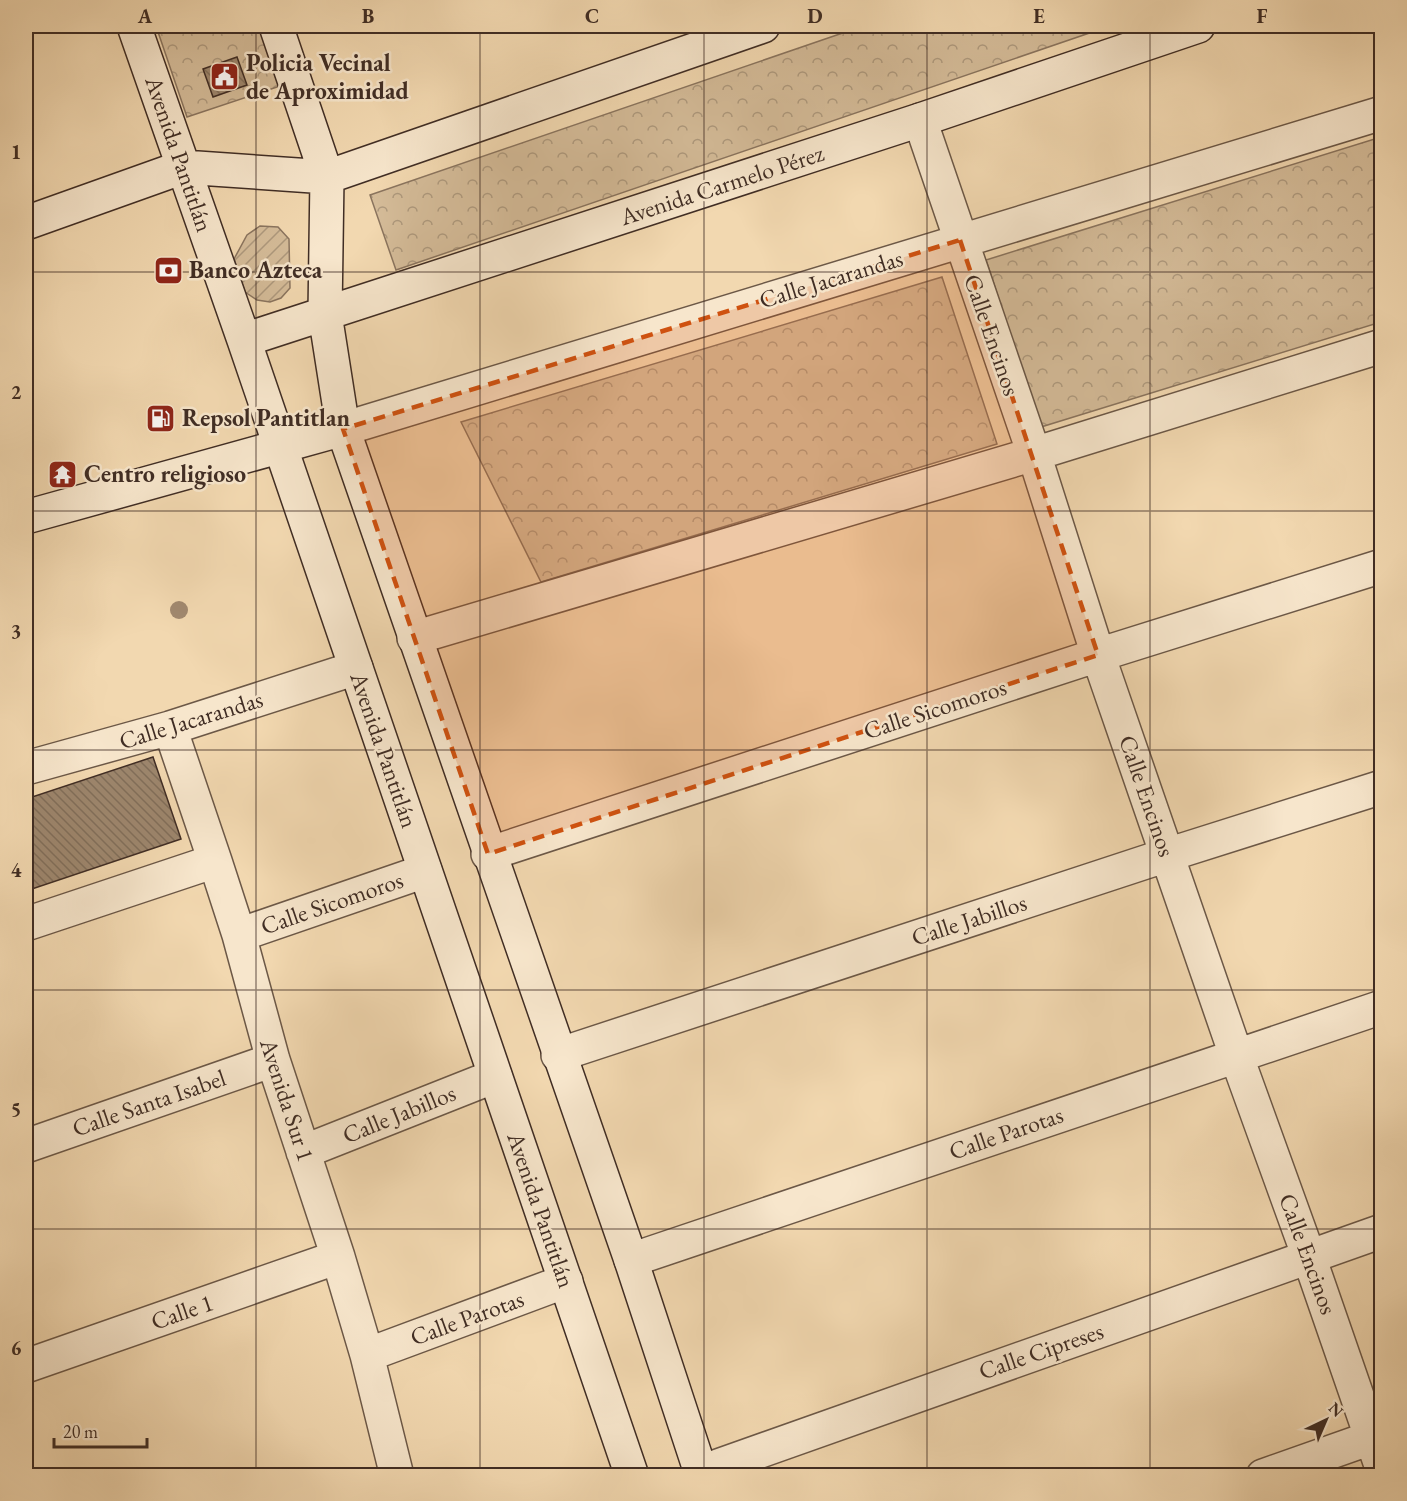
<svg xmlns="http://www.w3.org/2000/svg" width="1407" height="1501" font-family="'EB Garamond',serif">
<defs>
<pattern id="forest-crowns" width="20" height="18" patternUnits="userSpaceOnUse" patternTransform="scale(1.5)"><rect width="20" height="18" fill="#d4bb98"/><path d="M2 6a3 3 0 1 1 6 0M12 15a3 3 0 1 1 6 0" fill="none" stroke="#ad987c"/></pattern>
<pattern id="garden-furrows" width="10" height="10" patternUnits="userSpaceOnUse" patternTransform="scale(1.5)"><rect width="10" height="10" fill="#d4bb98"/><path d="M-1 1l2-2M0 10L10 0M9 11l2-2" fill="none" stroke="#ad987c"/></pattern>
<pattern id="building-back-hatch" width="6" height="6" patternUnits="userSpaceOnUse" patternTransform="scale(1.5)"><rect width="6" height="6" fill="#9d866d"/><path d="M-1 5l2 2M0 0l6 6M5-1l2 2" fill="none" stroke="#816e59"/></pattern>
</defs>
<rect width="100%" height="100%" fill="#f2d8b0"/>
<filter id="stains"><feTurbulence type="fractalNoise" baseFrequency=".00333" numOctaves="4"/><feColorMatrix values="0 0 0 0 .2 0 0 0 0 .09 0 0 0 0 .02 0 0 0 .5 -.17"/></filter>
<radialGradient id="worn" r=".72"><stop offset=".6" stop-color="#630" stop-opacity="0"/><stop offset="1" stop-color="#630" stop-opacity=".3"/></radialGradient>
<!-- forest -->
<path fill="url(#forest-crowns)" stroke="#8a745e" stroke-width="1.5" d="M156,26H259L280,86L187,117Z
M863,26H1110L396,270L370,195Z
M1381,137V322L1041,427L986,260Z
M942,277L997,444L541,582L461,422Z"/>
<!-- garden -->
<path fill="url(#garden-furrows)" stroke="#8a745e" stroke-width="1.5" d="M260,226L278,227L289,239L290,288L281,298L270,302L257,300L245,292L234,259L247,235Z"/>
<!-- building -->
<path fill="url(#building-back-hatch)" stroke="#402d24" stroke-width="1.5" d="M237,57L247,85L213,97L203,69Z
M153,757L181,839L26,891V799Z"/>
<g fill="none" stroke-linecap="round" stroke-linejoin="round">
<defs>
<path id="street" d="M920,120L1034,454L1098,655L1236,1055L1309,1257L1382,1468
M343,429L1382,113
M414,638L1034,454L1382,346
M170,728L215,861L239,935L273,1060L338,1257L367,1355L397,1476
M26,768L170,728L356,668
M488,854L1098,655L1382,566
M26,924L215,861
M239,935L425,871
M558,1055L1167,855L1382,787
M26,1146L273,1060
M303,1152L495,1076
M631,1260L1382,1007
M367,1355L566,1281
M26,1366L338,1257
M701,1472L1382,1231
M1263,1476L1382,1434"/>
<path id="secondary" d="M134,26L244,340L632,1476
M276,26L327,177L325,314L343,429L631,1260L702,1476
M26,223L183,167L327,177L763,26
M244,340L920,120L1198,26
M26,517L343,429"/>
</defs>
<!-- street casing -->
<use href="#street" stroke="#6c5847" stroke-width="36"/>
<!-- secondary casing -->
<use href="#secondary" stroke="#402d24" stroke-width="36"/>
<!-- street -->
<use href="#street" stroke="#f7e6cc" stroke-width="33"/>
<!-- secondary -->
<use href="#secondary" stroke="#f7e6cc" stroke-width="33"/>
</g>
<!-- trees -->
<circle fill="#a18970" cx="179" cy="610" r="9"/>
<!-- marked area -->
<path fill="#cf5210" fill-opacity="0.2" stroke="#cf5210" stroke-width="4.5" stroke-dasharray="12 8" stroke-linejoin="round" d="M960,240L1098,655L488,854L343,429Z"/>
<!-- grid -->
<path fill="none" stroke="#402d24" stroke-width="1.5" stroke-opacity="0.55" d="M256,26V1476M480,26V1476M704,26V1476M927,26V1476M1150,26V1476M26,272H1382M26,511H1382M26,750H1382M26,990H1382M26,1229H1382"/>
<!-- icons -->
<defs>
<symbol id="civic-square" viewBox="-11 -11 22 22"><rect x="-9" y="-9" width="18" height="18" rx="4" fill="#8f2418" stroke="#f7e6cc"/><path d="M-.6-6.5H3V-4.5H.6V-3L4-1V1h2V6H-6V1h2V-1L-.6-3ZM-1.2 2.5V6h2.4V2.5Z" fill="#fff"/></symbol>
<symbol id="bank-square" viewBox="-11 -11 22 22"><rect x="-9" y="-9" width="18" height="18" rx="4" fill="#8f2418" stroke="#f7e6cc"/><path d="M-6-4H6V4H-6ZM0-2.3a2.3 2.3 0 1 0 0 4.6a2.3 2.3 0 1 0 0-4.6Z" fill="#fff"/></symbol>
<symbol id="fuel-square" viewBox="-11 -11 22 22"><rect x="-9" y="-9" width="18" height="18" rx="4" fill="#8f2418" stroke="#f7e6cc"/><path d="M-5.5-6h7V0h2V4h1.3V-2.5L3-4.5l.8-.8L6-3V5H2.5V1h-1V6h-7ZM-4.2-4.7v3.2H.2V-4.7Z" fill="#fff"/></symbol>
<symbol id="temple-square" viewBox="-11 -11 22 22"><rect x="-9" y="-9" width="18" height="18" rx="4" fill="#8f2418" stroke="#f7e6cc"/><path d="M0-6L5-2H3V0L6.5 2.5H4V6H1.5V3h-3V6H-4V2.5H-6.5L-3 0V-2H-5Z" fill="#fff"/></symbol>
</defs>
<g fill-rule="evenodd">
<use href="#civic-square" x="208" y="60" width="33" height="33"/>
<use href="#bank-square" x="152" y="254" width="33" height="33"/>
<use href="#fuel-square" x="144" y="402" width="33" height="33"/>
<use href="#temple-square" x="46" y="458" width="33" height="33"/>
</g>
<g text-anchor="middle" stroke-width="5" stroke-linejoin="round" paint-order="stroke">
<!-- poi labels -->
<g font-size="24" font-weight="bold" fill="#402d24" stroke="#f7e6cc" text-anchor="start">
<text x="246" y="71">Policia Vecinal<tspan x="246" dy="28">de Aproximidad</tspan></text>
<text x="189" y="278">Banco Azteca</text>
<text x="182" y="426">Repsol Pantitlan</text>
<text x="84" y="482">Centro religioso</text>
</g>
<!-- street labels -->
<g font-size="24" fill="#402d24" stroke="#f7e6cc">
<text transform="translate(179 154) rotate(71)" y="8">Avenida Pantitlán</text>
<text transform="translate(722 185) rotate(-18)" y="8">Avenida Carmelo Pérez</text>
<text transform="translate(831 279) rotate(-17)" y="8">Calle Jacarandas</text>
<text transform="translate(992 335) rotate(71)" y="8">Calle Encinos</text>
<text transform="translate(935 709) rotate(-18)" y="8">Calle Sicomoros</text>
<text transform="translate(191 720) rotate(-17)" y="8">Calle Jacarandas</text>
<text transform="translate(384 750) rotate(71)" y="8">Avenida Pantitlán</text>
<text transform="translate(1147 796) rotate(71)" y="8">Calle Encinos</text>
<text transform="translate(332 903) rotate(-19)" y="8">Calle Sicomoros</text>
<text transform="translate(969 920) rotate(-18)" y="8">Calle Jabillos</text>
<text transform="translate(287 1100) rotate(72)" y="8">Avenida Sur 1</text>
<text transform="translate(149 1103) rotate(-19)" y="8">Calle Santa Isabel</text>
<text transform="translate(399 1114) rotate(-22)" y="8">Calle Jabillos</text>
<text transform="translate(1006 1133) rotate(-19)" y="8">Calle Parotas</text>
<text transform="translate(541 1210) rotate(71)" y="8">Avenida Pantitlán</text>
<text transform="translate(1308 1254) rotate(70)" y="8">Calle Encinos</text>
<text transform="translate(182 1312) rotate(-19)" y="8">Calle 1</text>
<text transform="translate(467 1318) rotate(-20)" y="8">Calle Parotas</text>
<text transform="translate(1041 1351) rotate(-19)" y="8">Calle Cipreses</text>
</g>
</g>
<!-- margin -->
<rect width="1407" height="1501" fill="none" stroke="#f2d8b0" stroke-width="66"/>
<!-- north arrow -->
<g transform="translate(1326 1420) rotate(44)" stroke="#f7e6cc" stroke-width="4.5" paint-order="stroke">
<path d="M0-4.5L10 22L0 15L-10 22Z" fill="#402d24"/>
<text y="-9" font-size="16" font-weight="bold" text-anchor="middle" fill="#402d24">N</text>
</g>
<!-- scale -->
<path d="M54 1438v9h93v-9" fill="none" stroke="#402d24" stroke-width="3"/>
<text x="63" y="1438" font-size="18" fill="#402d24" stroke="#f7e6cc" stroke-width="4.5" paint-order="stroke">20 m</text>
<rect x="33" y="33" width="1341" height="1435" fill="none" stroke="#402d24" stroke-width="2"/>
<g font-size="20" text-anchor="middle" font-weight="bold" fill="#402d24">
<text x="145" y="23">A</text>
<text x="368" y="23">B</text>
<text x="592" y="23">C</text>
<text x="815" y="23">D</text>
<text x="1039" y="23">E</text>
<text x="1262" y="23">F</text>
<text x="16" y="159">1</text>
<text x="16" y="399">2</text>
<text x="16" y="638">3</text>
<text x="16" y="877">4</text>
<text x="16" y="1116">5</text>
<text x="16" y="1355">6</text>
</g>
<rect width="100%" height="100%" filter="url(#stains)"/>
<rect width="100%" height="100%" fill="url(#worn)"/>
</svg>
